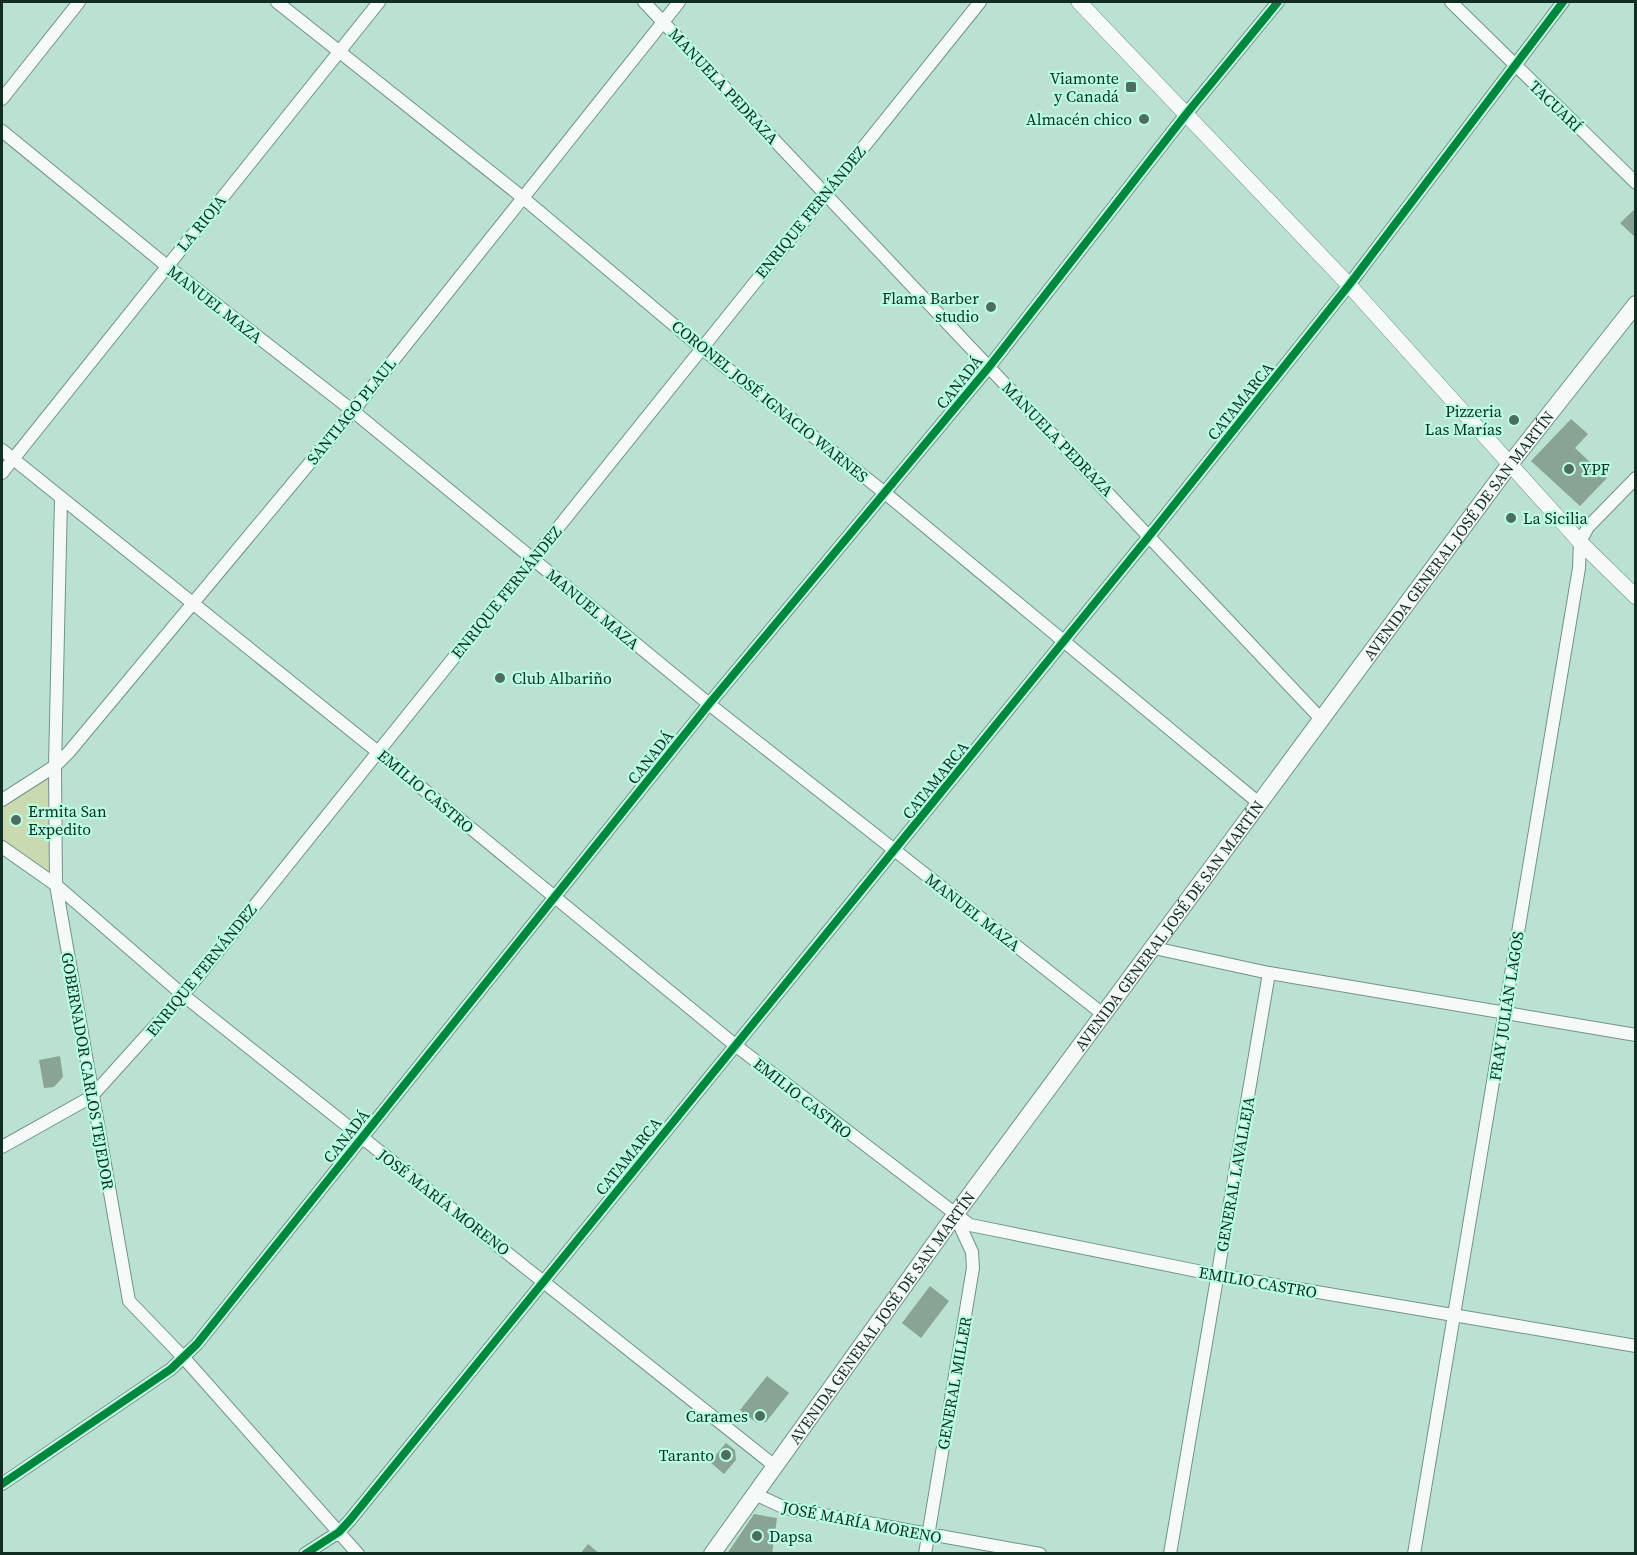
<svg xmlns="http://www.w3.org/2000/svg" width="1637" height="1555" font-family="'Source Serif 4',serif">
<rect width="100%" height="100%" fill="#bbe1d2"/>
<!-- green -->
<path fill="#c9d9b0" d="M55,766L56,885L2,847V800Z"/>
<!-- building -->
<path fill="#89a394" d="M1636,208V238L1620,223Z
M1571,419L1588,434L1575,448L1607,478L1580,506L1531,461Z
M60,1056L63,1077L54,1087L44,1088L39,1060Z
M930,1286L949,1301L921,1338L902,1323Z
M767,1376L789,1393L766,1422L757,1423L740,1410Z
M726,1443L735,1450L736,1460L724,1474L710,1462Z
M754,1514L777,1518L772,1554H727Z
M588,1544L600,1554H580Z"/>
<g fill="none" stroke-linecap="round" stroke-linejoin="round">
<defs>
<path id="minor" d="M277,2L522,197L700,347L885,493L1260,804
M644,2L1322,720
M1451,2L1636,183
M2,99L79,2
M2,131L167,266L353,411L709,704L1104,1015
M2,450L378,752L735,1045L970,1225L1217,1275L1636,1346
M2,473L379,2
M61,499L55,766L56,885L129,1301L184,1358L358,1554
M2,800L55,766L69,752L353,411L679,2
M2,847L56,885L183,995L776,1467
M1154,948L1269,973L1636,1035
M2,1147L91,1097L183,995L980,2
M2,1484L171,1369L197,1344L709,704L989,367L1187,113L1278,2
M757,1495L785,1508L1040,1554
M305,1554L339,1532L350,1520L1150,535L1349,285L1563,2
M925,1554L973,1268L972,1252L955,1215
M1170,1554L1269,973
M1414,1554L1579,568L1580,542L1588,527L1636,478"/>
<path id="tertiary" d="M1079,2L1349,285L1580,542L1636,597"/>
<g id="secondary">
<path id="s1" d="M712,1554L955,1215L1510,464L1636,304"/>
</g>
</defs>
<!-- minor casing -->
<use href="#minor" stroke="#739287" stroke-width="14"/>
<!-- tertiary casing -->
<use href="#tertiary" stroke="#739287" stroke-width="16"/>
<!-- secondary casing -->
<use href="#secondary" stroke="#739287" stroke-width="18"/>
<!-- minor -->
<use href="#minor" stroke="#f5faf8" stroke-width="12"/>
<!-- tertiary -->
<use href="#tertiary" stroke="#f5faf8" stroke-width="15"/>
<!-- secondary -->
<use href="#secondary" stroke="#f5faf8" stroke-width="16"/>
<defs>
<path id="cycleway" d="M2,1484L171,1369L197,1344L709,704L989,367L1187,113L1278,2
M305,1554L339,1532L350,1520L1150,535L1349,285L1563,2"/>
</defs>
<!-- cycleway casing -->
<use href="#cycleway" stroke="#b8fee2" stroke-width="11"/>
<!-- cycleway -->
<use href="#cycleway" stroke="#00873e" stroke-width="8"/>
</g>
<!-- markers -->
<g fill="#4c6d60" stroke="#b8fee2" stroke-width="2">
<rect x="1125" y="81" width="12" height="12" rx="3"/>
<circle cx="1144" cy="119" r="6"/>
<circle cx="991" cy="307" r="6"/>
<circle cx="1514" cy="420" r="6"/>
<circle cx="1569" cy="469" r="6"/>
<circle cx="1511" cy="518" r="6"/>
<circle cx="500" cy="678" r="6"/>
<circle cx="16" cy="820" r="6"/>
<circle cx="760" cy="1416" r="6"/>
<circle cx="726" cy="1455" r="6"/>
<circle cx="757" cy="1536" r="6"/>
</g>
<g text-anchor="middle" stroke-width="4.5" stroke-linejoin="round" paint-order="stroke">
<!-- poi labels -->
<g font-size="16" fill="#112e23" stroke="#b8fee2" text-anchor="end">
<text x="1119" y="84">Viamonte<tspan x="1119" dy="18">y Canadá</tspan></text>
<text x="1132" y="125">Almacén chico</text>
<text x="979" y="304">Flama Barber<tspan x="979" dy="18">studio</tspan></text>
<text x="1502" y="417">Pizzeria<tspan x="1502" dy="18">Las Marías</tspan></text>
<text x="1581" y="475" text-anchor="start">YPF</text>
<text x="1523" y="524" text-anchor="start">La Sicilia</text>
<text x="512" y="684" text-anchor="start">Club Albariño</text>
<text x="28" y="817" text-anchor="start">Ermita San<tspan x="28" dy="18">Expedito</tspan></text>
<text x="748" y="1422">Carames</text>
<text x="714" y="1461">Taranto</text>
<text x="769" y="1542" text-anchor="start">Dapsa</text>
</g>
<!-- street labels -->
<g font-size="16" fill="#112e23" stroke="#b8fee2">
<text transform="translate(724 86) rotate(47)" y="6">MANUELA PEDRAZA</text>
<text transform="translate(1556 106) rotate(44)" y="6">TACUARÍ</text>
<text transform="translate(810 212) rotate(-51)" y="6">ENRIQUE FERNÁNDEZ</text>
<text transform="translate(201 223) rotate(-51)" y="6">LA RIOJA</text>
<text transform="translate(215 304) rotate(38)" y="6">MANUEL MAZA</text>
<text transform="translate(959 382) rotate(-51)" y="6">CANADÁ</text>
<text transform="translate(770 401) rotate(39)" y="6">CORONEL JOSÉ IGNACIO WARNES</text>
<text transform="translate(1240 401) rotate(-51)" y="6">CATAMARCA</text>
<text transform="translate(351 411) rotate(-51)" y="6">SANTIAGO PLAUL</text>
<text transform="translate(1058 439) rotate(46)" y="6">MANUELA PEDRAZA</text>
<text dy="6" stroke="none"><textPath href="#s1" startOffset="1263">AVENIDA GENERAL JOSÉ DE SAN MARTÍN</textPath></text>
<text transform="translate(506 592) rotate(-51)" y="6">ENRIQUE FERNÁNDEZ</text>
<text transform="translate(593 609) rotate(40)" y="6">MANUEL MAZA</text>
<text transform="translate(650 757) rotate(-52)" y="6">CANADÁ</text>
<text transform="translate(935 780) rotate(-51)" y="6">CATAMARCA</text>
<text transform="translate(426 791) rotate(40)" y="6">EMILIO CASTRO</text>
<text transform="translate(973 912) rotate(38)" y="6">MANUEL MAZA</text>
<text dy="6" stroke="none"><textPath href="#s1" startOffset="777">AVENIDA GENERAL JOSÉ DE SAN MARTÍN</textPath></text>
<text transform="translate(201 970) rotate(-51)" y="6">ENRIQUE FERNÁNDEZ</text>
<text transform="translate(1506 1006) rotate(-81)" y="6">FRAY JULIÁN LAGOS</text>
<text transform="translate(88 1071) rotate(80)" y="6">GOBERNADOR CARLOS TEJEDOR</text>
<text transform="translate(803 1098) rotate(38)" y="6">EMILIO CASTRO</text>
<text transform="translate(346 1136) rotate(-51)" y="6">CANADÁ</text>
<text transform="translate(628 1156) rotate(-51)" y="6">CATAMARCA</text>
<text transform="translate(1235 1174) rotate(-80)" y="6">GENERAL LAVALLEJA</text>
<text transform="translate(444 1202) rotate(38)" y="6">JOSÉ MARÍA MORENO</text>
<text transform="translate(1258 1282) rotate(10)" y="6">EMILIO CASTRO</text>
<text dy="6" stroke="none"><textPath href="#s1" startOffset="291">AVENIDA GENERAL JOSÉ DE SAN MARTÍN</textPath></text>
<text transform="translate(954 1383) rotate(-80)" y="6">GENERAL MILLER</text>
<text transform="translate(862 1522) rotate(11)" y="6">JOSÉ MARÍA MORENO</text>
</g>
</g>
<!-- border -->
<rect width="1637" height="1555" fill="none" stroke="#112e23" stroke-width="6"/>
</svg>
